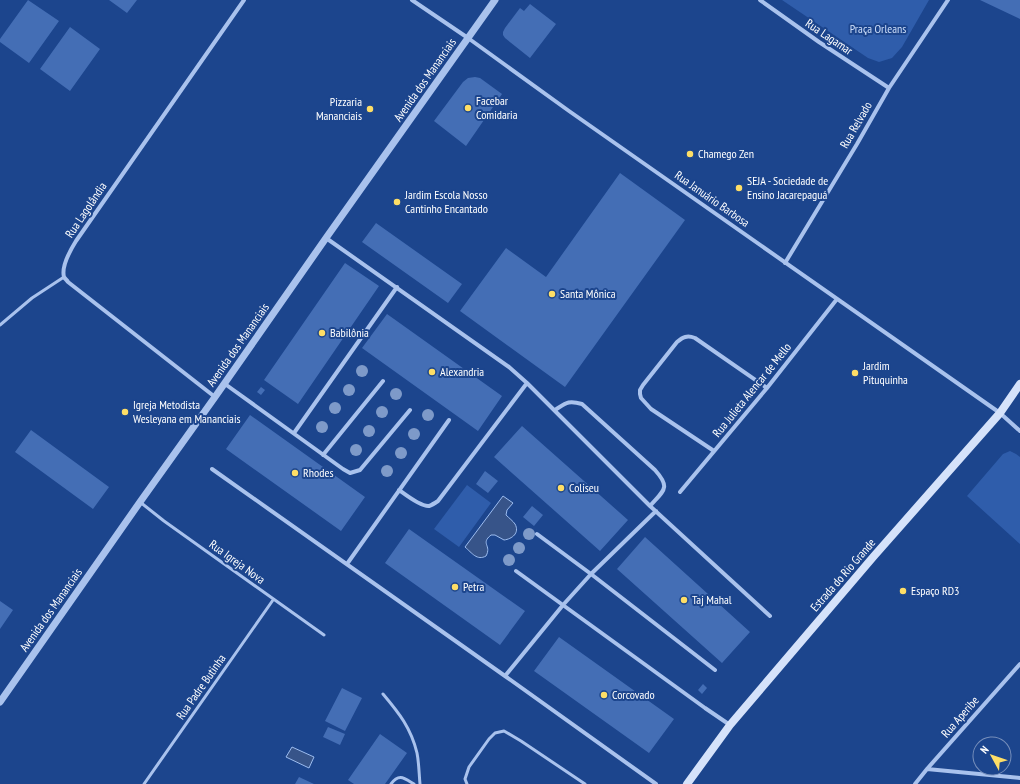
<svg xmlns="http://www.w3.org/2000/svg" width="1020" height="784" font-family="'PT Sans Narrow',sans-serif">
<rect width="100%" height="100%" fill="#1c458d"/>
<!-- green -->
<path fill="#2f5dab" d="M782,0H929L902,47L892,58L879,62L868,58Z
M1010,451L1016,454L1020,457V544L967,496L1003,454Z
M467,485L491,503L459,547L434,529Z"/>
<!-- water -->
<path fill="#375489" stroke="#9cbcef" d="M503,496L513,503L507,510L506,515C509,518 513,521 515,524C520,533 512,539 504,540L495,535H491C480,544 492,545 486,556C477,561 472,553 465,547Z
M292,747L314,757L309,768L286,757Z"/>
<!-- building -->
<path fill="#446eb5" d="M28,0L59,21L29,63L0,42V39Z
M109,0H137L127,13Z
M980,0H1020V19Z
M530,4L556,24L530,58L505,38L503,35V32L505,28L520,8L524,11Z
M70,27L100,49L70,91L40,69Z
M475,77L480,78L502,94L466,146L434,121L463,82L468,78Z
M620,173L685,220L565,387L460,311L506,248L546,277Z
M376,223L462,284L448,303L362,242Z
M345,263L379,286L298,404L264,380Z
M387,314L502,396L478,431L362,348Z
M261,387L265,390L261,395L257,392Z
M250,415L365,497L341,531L226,449Z
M522,426L628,520L600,551L494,457Z
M31,430L109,487L93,509L15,452Z
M485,471L498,481L488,493L476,484Z
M532,506L543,515L534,526L523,517Z
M409,529L525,611L500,645L385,563Z
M645,537L750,632L722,663L617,569Z
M0,601L13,610L0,629Z
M559,637L674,719L649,753L534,671Z
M703,684L707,688L702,694L698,690Z
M342,688L362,698L345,731L325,721Z
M328,727L345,734L340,745L323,737Z
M380,734L407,753L385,784H354L348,780Z
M299,777L314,784H295Z"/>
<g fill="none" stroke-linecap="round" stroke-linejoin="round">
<!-- service -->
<path stroke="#a9c2ed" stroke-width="3" d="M0,325L32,298L64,277
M140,502L164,521L324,635
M383,694C399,713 411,728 417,753C419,763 419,774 420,784
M144,784L273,600
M391,784C399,773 404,778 414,784
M467,784L465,779L469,767L489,739L495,733L504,731L521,741L585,784"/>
<!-- minor -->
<path stroke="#a9c2ed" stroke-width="4" d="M412,0L468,38L569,111L1000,413L1020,431
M760,0L819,42L889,88
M326,238L509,367L527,383L650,506L770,616
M785,263L857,144L889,88L948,0
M225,384L343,469L350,473L360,470L410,410
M215,397L68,282C67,280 65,279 64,277C61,266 71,249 76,241L244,0
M555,410C566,403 568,400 582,404L655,470C671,488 664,490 650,506
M294,433L397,287
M714,451L651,409L641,398L640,394V390L643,385L677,342C683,337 687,335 695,338L767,388
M323,455L383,381
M212,469L505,676L656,784
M399,490C406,495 421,507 429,506C432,505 435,503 438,501L527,383
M680,492L767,388L837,299
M537,534L591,574L715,670
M347,564L449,420
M516,571L705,708L730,725
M505,676L563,605L591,574L656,511
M927,769L1020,778
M915,784L927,769L1020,664"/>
<!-- tertiary -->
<path stroke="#a9c2ed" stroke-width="7" d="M0,702L140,502L215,397L326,238L468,38L495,0"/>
<!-- secondary -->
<path stroke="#d5e2fa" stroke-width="8" d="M687,784L730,725L874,556L1000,413L1020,384"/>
</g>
<!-- trees -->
<g fill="#7e9ac9">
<circle cx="362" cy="371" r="6"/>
<circle cx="349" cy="390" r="6"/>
<circle cx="396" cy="394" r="6"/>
<circle cx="335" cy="408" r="6"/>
<circle cx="382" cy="412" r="6"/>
<circle cx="428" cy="415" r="6"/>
<circle cx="322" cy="427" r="6"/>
<circle cx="369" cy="431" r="6"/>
<circle cx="414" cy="434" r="6"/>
<circle cx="356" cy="450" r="6"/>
<circle cx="401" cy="453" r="6"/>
<circle cx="387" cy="471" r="6"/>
<circle cx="529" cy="534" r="6"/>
<circle cx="519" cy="548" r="6"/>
<circle cx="509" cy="560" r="6"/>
</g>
<!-- markers -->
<g fill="#fede66" stroke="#1c458d" stroke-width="1.5">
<circle cx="468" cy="108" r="4"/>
<circle cx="370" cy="109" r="4"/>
<circle cx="690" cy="154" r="4"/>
<circle cx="739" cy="188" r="4"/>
<circle cx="397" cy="202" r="4"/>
<circle cx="552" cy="294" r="4"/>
<circle cx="322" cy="333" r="4"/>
<circle cx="432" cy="372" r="4"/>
<circle cx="855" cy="373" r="4"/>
<circle cx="125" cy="412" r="4"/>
<circle cx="295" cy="473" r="4"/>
<circle cx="561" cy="488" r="4"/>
<circle cx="455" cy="587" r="4"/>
<circle cx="903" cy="591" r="4"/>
<circle cx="684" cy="600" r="4"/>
<circle cx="604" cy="695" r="4"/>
</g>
<g text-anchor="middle" stroke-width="4" stroke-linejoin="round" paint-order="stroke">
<!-- park labels -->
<g font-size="12" fill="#cedffa" stroke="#1c458d">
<text x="878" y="33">Praça Orleans</text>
</g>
<!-- street labels -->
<g font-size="12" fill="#fff" stroke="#1c458d">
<text transform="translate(829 37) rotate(34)" y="4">Rua Lagamar</text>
<text transform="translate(425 80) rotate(-55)" y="4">Avenida dos Mananciais</text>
<text transform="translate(856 125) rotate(-60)" y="4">Rua Relvado</text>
<text transform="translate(712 199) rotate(35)" y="4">Rua Januário Barbosa</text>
<text transform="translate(86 210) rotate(-56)" y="4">Rua Lagolândia</text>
<text transform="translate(238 345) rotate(-55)" y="4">Avenida dos Mananciais</text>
<text transform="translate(752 390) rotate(-51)" y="4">Rua Julieta Alencar de Mello</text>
<text transform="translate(237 562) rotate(36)" y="4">Rua Igreja Nova</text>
<text transform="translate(843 575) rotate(-49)" y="4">Estrada do Rio Grande</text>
<text transform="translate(51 610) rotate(-55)" y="4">Avenida dos Mananciais</text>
<text transform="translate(201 687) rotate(-55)" y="4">Rua Padre Butinha</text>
<text transform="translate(960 717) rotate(-49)" y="4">Rua Aperibe</text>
</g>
<!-- poi labels -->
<g font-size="12" fill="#fff" stroke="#1c458d" text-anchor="start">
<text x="476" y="105">Facebar<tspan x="476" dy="14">Comidaria</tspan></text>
<text x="362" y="106" text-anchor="end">Pizzaria<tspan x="362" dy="14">Mananciais</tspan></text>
<text x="698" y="158">Chamego Zen</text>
<text x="747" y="185">SEJA - Sociedade de<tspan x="747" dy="14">Ensino Jacarepaguá</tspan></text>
<text x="405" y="199">Jardim Escola Nosso<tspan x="405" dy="14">Cantinho Encantado</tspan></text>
<text x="560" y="298">Santa Mônica</text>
<text x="330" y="337">Babilônia</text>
<text x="863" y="370">Jardim<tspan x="863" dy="14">Pituquinha</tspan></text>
<text x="440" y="376">Alexandria</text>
<text x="133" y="409">Igreja Metodista<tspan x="133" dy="14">Wesleyana em Mananciais</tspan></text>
<text x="303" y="477">Rhodes</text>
<text x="569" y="492">Coliseu</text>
<text x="463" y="591">Petra</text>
<text x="911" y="595">Espaço RD3</text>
<text x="692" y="604">Taj Mahal</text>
<text x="612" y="699">Corcovado</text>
</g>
</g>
<!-- north arrow -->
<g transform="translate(992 756) rotate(310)"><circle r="19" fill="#1c458d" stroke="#778fbb"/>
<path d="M0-3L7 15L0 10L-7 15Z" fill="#fede66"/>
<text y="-6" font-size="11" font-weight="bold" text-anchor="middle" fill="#ffffff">N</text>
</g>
</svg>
